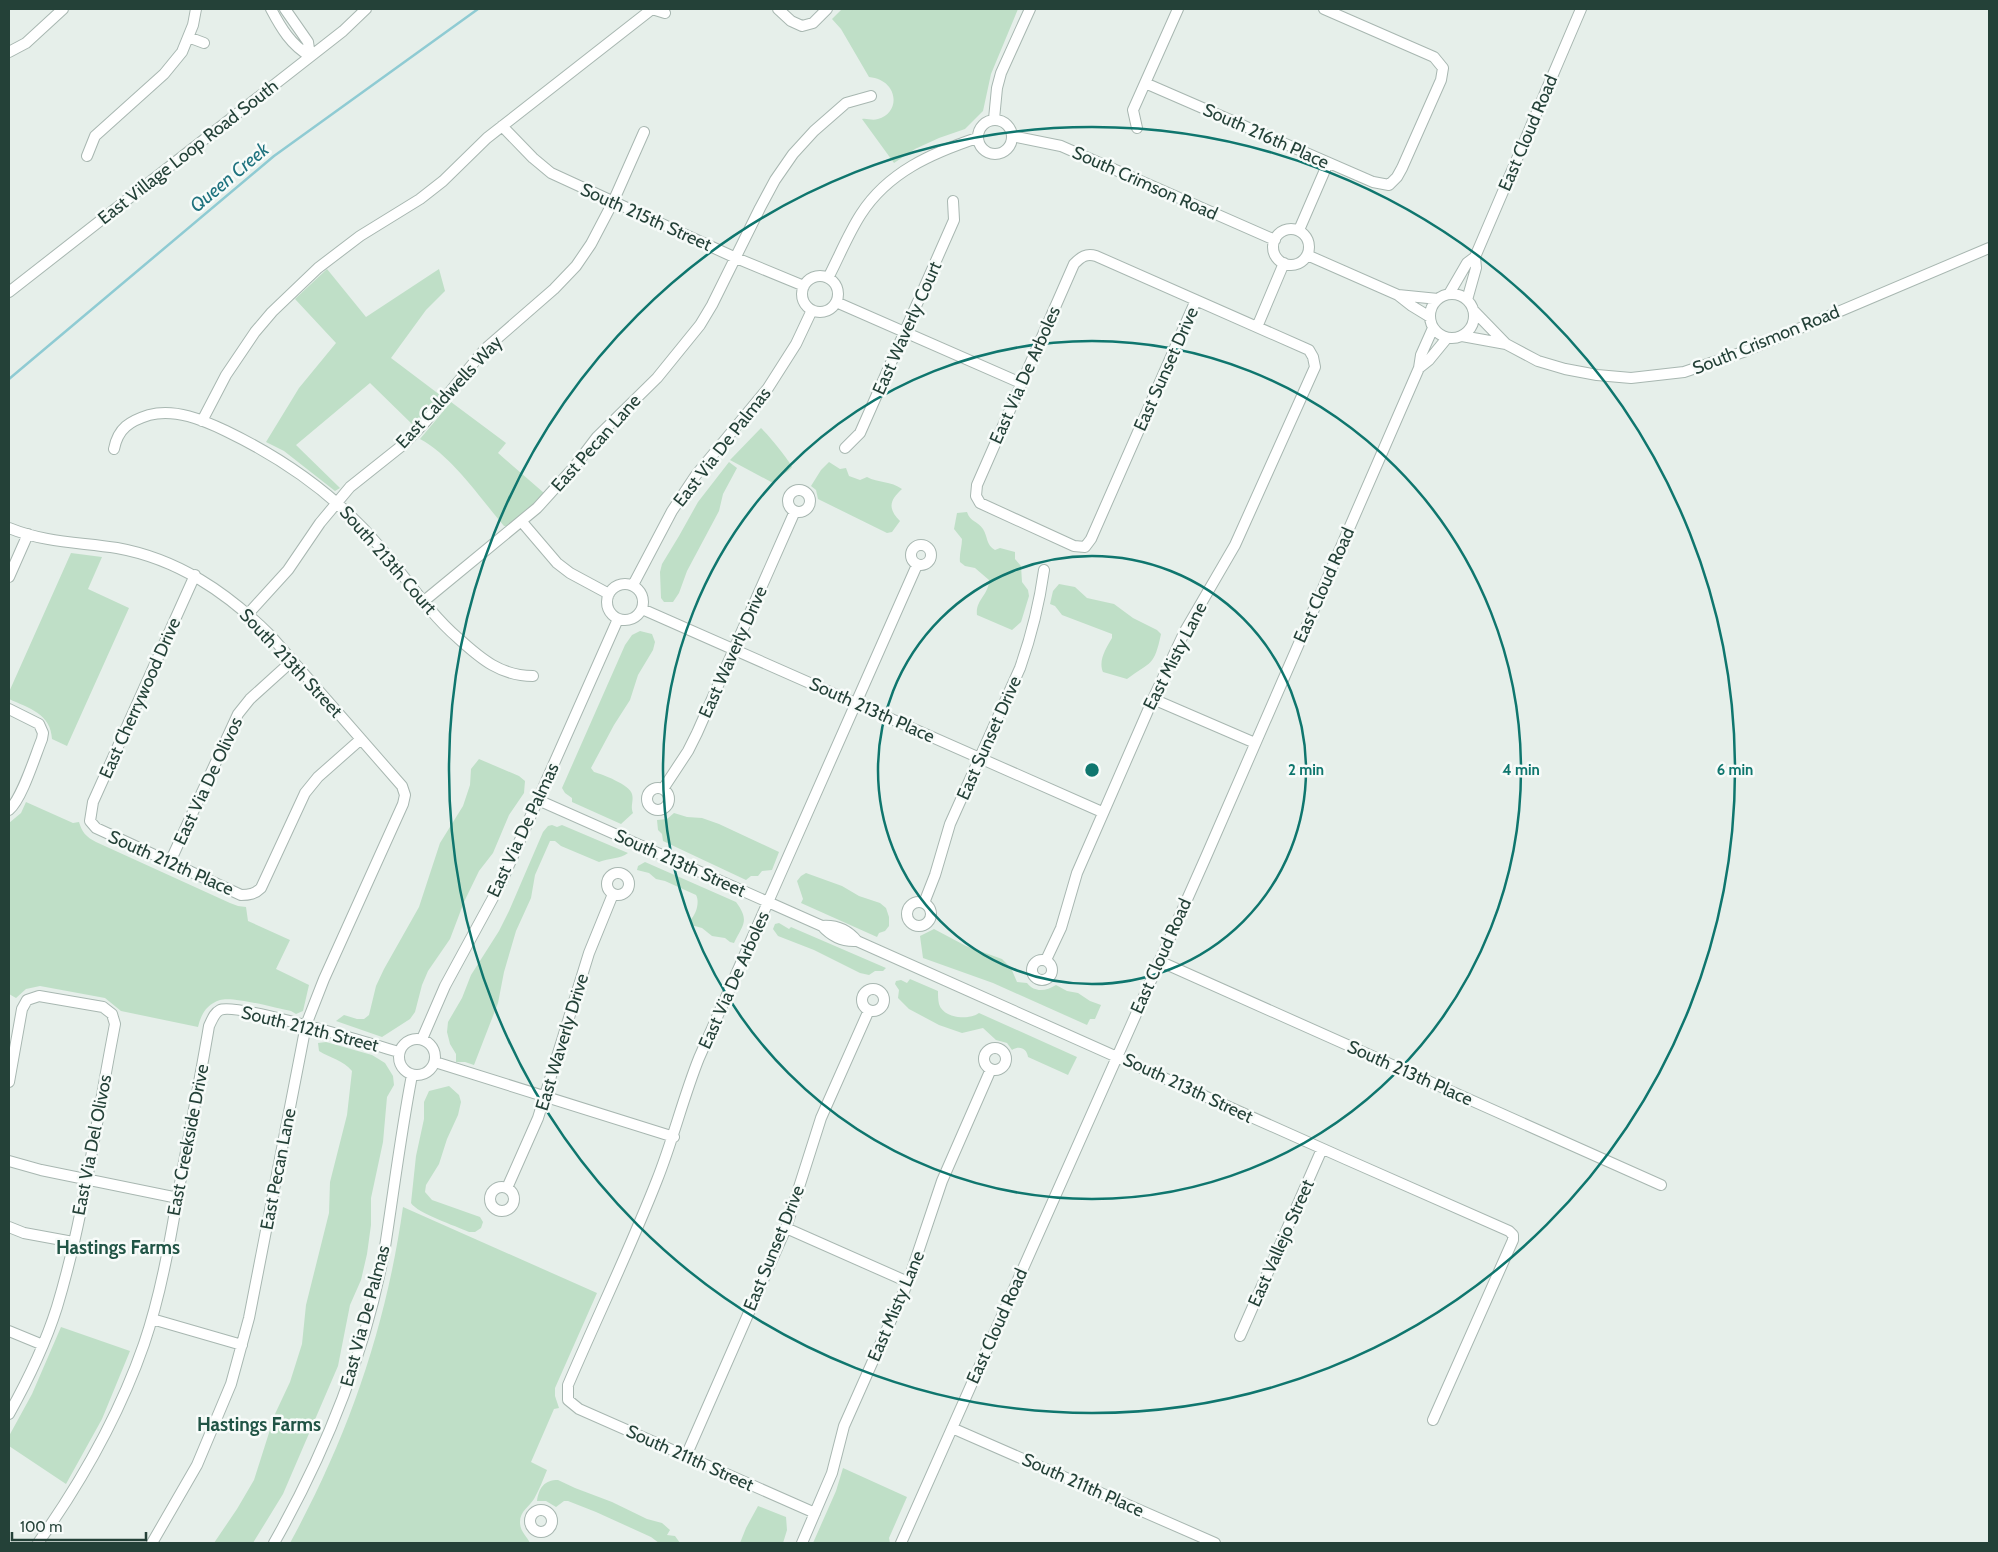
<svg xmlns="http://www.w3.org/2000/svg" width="1998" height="1552" font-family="Cabin,sans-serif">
<rect width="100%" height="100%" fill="#e6efea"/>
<!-- green -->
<path fill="#bfdfc7" d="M842,9H1018L991,74L983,111L965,129L939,138L915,149L894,163L862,119C867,118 872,121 878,119C901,113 899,80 869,77L841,29L832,19Z
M327,269L366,317L439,269L445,291L426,310L391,358L440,395L414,426L370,383L296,445L340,488L335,491L284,451L266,442L299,388L336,343L295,299Z
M451,402L506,443L498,453L544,493L532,507L509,526H504C480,498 452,456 420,439Z
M761,428C766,432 790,461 792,467C787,474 778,475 773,483L730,460Z
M729,462L737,468L723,494L719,511L687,571L679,593L673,602H664L661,598L660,572L662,564L679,536L698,502Z
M829,462L840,469L846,468L849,476L860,480L867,477C878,483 891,481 902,489C890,500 887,508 900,521L892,532L887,533L818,499L816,490L811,486L821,470Z
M967,512C970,522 978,521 983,529C988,537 986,545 995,550L1000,548L1015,552V559L1021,566L1022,582L1028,590L1029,596L1021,622L1012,630L977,615C975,600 989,595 989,580L975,568L965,566L960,562C959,554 962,547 962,539L954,529L957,513Z
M71,553L102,557L88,589L129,608L67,746L52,739C51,714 29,708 9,699V692Z
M1059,584L1075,587L1087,598L1114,604L1133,618L1157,630L1161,634C1154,667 1151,661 1127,679L1103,672C1098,661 1106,648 1112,638V634L1062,615L1055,606L1050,604L1053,591Z
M640,631L652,634L655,642L653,650L638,675L630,700L614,725L591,768L594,772C602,774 630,785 632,794C634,801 630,806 633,813L621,824L572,802V798L565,793L562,788L625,645L632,635Z
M479,759L519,776L525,781L524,793L509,815L493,853L479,871L464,902L450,939L428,971L422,985L415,1012L410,1019L382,1037L336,1021L344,1015L357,1019H364L369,1015L376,986L384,969L419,907L440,843L463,806L470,785L471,769Z
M26,802L73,823L79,822C82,832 86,837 96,842L230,903L238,906L246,907L248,921L290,940L276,969L309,985L303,1011L296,1014L291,1011C276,1008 233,996 220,1000C207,1004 201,1014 198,1027L121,1011L105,998L40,986L26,989L16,998L9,994V823L21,813Z
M674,813L687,817L702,818L719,824L779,852L772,870L762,871L758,876H751L746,880L663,841L662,834L658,830L657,820L667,819Z
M552,825L557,827L562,825L628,853C620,859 609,858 599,862L561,846L555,841H550L535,875L531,898L516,931L504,972L498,1003L474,1065L465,1062H456V1054L450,1044L447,1032L448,1022L462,998L471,975L499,931L509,911L543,832L548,826Z
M645,862L736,902C750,921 743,924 734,943L730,942L725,938L712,936L702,928L691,925L690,920C696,915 700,902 696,895L665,881L656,879L649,873L637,870L638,866Z
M806,873L842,886L859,896L880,903L886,908L889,917V926L885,931L879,933L877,937L801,903L803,899L797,881L801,876Z
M779,923L789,929L791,927L886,968L883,971H875L869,975L860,973L814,950L778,936L773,929L775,924Z
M934,929L966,946L1002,959L1011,968L1017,982L1027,983C1035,993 1046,991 1056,985L1067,991L1078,993L1090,1001L1101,1005L1095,1019H1090L1087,1025L993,983L923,958L920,936Z
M910,979L938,991C938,995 938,1000 939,1004C943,1018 968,1021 979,1013L1077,1057L1068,1075L1028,1057C1027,1049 1020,1045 1012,1050L1007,1043L996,1040L983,1028L962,1033L939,1025L909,1009L898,998L899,990L895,984L896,981L901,980L907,983Z
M326,1042L372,1055L385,1063L393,1076L394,1085L387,1097L383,1142L371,1198V1225L367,1254L361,1280L350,1305L338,1366L283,1494L253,1543H214L237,1509L254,1480L275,1414L290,1382L302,1344L306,1305L329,1213L330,1182L347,1115L352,1071C343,1060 330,1058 319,1051L318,1043Z
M449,1086L459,1095L461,1102L458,1115L447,1139L439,1164L426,1185L425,1192L432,1200L480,1217L483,1222L481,1228L475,1232H469C456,1226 417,1213 411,1203L416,1156L424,1119V1102L429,1091Z
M403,1207L597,1293L555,1388V1396L559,1408L554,1409L531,1462L547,1470C543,1480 539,1490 534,1499C529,1507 520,1511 520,1522C520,1532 527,1536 530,1543H290C348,1437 386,1328 403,1207Z
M61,1327L130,1351L102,1419L66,1484L9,1446V1436L32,1394Z
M843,1468L907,1497L889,1538L890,1543H813L836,1491Z
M558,1480L575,1488L612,1502L647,1519L662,1523L670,1530L667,1535L675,1536L680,1543H659L651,1537L596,1512L568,1501H564L556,1507L546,1501H537C539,1488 544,1480 558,1480Z
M758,1506L786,1517L787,1530L783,1543H740L746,1528Z"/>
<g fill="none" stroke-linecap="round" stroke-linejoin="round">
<!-- stream -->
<path stroke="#8fcbd3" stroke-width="2.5" d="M9,379L274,156L478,9"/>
<defs>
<path id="minor" d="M271,9C281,28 291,45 310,56
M285,9L308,42L310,56
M778,9L791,21L802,26L813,23L827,9
M188,37L204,43
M9,52L26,43L63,9
M1145,83L1373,182L1389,185L1397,177L1402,168L1441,80L1443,68L1434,57L1324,9
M994,119L997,88L1001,73L1030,9
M978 137a17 17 0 1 1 34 0a17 17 0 1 1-34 0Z
M502,126L533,158L551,173L736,258L804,286
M1137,128L1133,110L1178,9
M1012,136L1061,146L1275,240
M87,156L95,136L164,74L182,52L193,25L196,9
M1273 247a18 18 0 1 1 36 0a18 18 0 1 1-36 0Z
M1299,230L1328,163
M1307,255L1398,295L1412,306L1430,317
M802 294a18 18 0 1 1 36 0a18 18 0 1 1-36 0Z
M828,278C839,257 848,234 861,214C888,172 932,153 977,138
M9,292L343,31L366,9
M1449,294L1467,263L1475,257L1581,9
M1430 316a22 22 0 1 1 44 0a22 22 0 1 1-44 0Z
M1398,295L1438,299
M1467,300L1476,268L1475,257
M836,302L1021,383
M1473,310L1506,344L1538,361L1565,369L1597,375L1631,378L1684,372L1746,351L1989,248
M1257,327L1284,263
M1462,336L1506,344
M1419,368L1429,360L1447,338
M202,421L226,375L255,332L272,312L318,268L360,236L420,199L443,181L487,138L652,9L665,13
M845,448L860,433L954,220L953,201
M114,449C118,428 130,421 149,415C175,408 203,420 226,431C284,459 337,496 379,546C405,576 428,612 458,638C481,659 501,676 533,676
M788 501a11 11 0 1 1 22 0a11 11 0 1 1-22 0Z
M522,522L557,563L570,573L609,594
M9,528C46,543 79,542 117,548C178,559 226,592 270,635L402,786L405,795L403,804L324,979L306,1025L249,1318L231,1384L197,1465L152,1543
M911 555a10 10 0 1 1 20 0a10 10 0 1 1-20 0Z
M195,575L93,802L90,821L96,828L241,895C249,895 255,894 261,888L305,793L318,777L361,739
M9,577L28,534
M607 602a18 18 0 1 1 36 0a18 18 0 1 1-36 0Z
M633,585L672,511L696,475L768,388L796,344L812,310
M424,601L537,508L575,466L597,437L657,378L700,325L712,305L760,208L775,180L793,154L814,131L846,103L871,96
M642,609L1102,812
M248,614L288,570L320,523L350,487L404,444L426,421L485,349L554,289L576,266L591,244L613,202L644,132
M1153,699L1255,743
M9,709L39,724L43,733L42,739C35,756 22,799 9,810
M647 799a11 11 0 1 1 22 0a11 11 0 1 1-22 0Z
M663,789L688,751L697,733L795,511
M538,800L822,926C836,925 848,930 857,941
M170,862L238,714L250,699L292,661
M607 884a11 11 0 1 1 22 0a11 11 0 1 1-22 0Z
M907 914a12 12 0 1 1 24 0a12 12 0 1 1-24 0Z
M924,903L935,875L950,824L1020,668C1032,634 1039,606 1044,570
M822,926C831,936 843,942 857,941C1075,1037 1291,1136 1509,1231L1513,1235V1240L1433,1420
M1032 970a10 10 0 1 1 20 0a10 10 0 1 1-20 0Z
M1046,960L1061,928L1077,873L1153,699L1185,631L1235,545L1315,367L1313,357L1309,350L1096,256C1086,253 1081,257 1074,264L977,485L976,496L980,503L1074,546L1085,547L1091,539L1196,300
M1159,961L1661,1185
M862 1000a11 11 0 1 1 22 0a11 11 0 1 1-22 0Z
M399 1057a18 18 0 1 1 36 0a18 18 0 1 1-36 0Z
M422,1039L445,986L501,883L618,619
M984 1059a11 11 0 1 1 22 0a11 11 0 1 1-22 0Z
M435,1062L674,1137
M9,1082L22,1009L27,1000L39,996L103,1007L112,1014L115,1024L112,1040C95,1129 83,1221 57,1307C45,1345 28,1380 9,1414
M9,1161L41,1170L178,1198
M490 1199a12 12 0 1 1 24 0a12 12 0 1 1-24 0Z
M507,1188L538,1118L589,953L613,894
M9,1227L24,1233L73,1242
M786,1228L908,1282
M152,1319L242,1345
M9,1331L43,1345
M1240,1336L1322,1149
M952,1428L1215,1543
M686,1456L786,1228L821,1118L869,1010
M530 1521a11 11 0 1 1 22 0a11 11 0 1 1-22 0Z
M815,1513L579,1409L568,1400V1385C597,1317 630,1249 657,1180C673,1140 683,1098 699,1058L917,565
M38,1543C82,1481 119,1416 144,1344C161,1294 170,1241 179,1189C189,1135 200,1080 209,1026C212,1020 214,1013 220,1010C236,1002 374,1045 399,1052
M274,1543C326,1451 366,1352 385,1247C394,1189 401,1132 412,1075
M802,1543L832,1473L844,1426L908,1282L942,1181L991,1069
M901,1543L1205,859L1419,368L1421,355L1433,328"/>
</defs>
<!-- minor casing -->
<use href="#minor" stroke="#a8b7b1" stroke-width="12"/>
<!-- minor -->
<use href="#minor" stroke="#fff" stroke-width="10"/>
</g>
<!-- distance rings -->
<g fill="none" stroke="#0f766e" stroke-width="2.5">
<circle cx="1092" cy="770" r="214"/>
<circle cx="1092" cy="770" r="429"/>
<circle cx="1092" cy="770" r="643"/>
</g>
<g text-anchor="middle" stroke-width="5" stroke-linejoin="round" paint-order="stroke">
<!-- street labels -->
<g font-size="18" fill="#244138" stroke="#f7fbf9">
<text transform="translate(1528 133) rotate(-67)" y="6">East Cloud Road</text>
<text transform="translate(1266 136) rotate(24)" y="6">South 216th Place</text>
<text transform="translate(188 152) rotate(-38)" y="6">East Village Loop Road South</text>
<text transform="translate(1145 183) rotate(24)" y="6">South Crimson Road</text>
<text transform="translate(646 217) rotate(24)" y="6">South 215th Street</text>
<text transform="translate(907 328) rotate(-66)" y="6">East Waverly Court</text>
<text transform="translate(1766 340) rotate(-22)" y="6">South Crismon Road</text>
<text transform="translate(1166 369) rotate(-66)" y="6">East Sunset Drive</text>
<text transform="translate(1025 375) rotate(-66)" y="6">East Via De Arboles</text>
<text transform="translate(449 392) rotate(-47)" y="6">East Caldwells Way</text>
<text transform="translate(596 443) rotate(-48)" y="6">East Pecan Lane</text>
<text transform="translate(722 447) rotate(-52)" y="6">East Via De Palmas</text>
<text transform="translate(388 560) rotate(49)" y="6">South 213th Court</text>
<text transform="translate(1324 585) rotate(-66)" y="6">East Cloud Road</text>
<text transform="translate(733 652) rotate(-66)" y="6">East Waverly Drive</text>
<text transform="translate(1175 656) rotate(-63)" y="6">East Misty Lane</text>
<text transform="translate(291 663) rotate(47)" y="6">South 213th Street</text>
<text transform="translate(140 698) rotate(-66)" y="6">East Cherrywood Drive</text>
<text transform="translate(872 710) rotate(24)" y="6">South 213th Place</text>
<text transform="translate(989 738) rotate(-66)" y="6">East Sunset Drive</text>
<text transform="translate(208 781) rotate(-65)" y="6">East Via De Olivos</text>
<text transform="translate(523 830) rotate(-65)" y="6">East Via De Palmas</text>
<text transform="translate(171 863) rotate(24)" y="6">South 212th Place</text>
<text transform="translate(680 863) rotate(24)" y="6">South 213th Street</text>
<text transform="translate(1161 956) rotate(-66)" y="6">East Cloud Road</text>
<text transform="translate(734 980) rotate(-66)" y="6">East Via De Arboles</text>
<text transform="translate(310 1029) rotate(14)" y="6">South 212th Street</text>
<text transform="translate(562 1042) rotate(-73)" y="6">East Waverly Drive</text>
<text transform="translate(1410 1073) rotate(24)" y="6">South 213th Place</text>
<text transform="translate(1188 1088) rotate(25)" y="6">South 213th Street</text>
<text transform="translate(188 1140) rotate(-79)" y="6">East Creekside Drive</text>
<text transform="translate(92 1145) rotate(-79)" y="6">East Via Del Olivos</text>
<text transform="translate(278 1169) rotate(-79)" y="6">East Pecan Lane</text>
<text transform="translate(1281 1243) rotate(-66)" y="6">East Vallejo Street</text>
<text transform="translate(774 1248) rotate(-68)" y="6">East Sunset Drive</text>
<text transform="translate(896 1306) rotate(-67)" y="6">East Misty Lane</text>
<text transform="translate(365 1316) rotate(-75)" y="6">East Via De Palmas</text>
<text transform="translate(997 1326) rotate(-66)" y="6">East Cloud Road</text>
<text transform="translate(690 1458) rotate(24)" y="6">South 211th Street</text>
<text transform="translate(1083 1485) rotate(24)" y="6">South 211th Place</text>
</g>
<!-- water labels -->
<g font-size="19" font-style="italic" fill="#1e727e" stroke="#f7fbf9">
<text transform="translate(229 177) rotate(-40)" y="7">Queen Creek</text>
</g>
<!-- neighbourhood labels -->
<g font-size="19" font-weight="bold" fill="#205445" stroke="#f7fbf9">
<text x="118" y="1254">Hastings Farms</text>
<text x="259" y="1431">Hastings Farms</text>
</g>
</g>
<circle cx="1092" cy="770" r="8" fill="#0f766e" stroke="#f7fbf9" stroke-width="2.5"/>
<g font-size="15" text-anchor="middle" font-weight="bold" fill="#0f766e" stroke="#f7fbf9" stroke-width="5" stroke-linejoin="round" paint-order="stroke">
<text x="1306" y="775">2 min</text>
<text x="1521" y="775">4 min</text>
<text x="1735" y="775">6 min</text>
</g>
<!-- border -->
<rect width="1998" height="1552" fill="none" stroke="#244138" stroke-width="20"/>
<!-- scale -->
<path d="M12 1532v8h134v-8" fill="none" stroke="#244138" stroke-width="2.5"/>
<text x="20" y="1532" font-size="15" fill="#244138" stroke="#f7fbf9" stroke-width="4" paint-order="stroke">100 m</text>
</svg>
